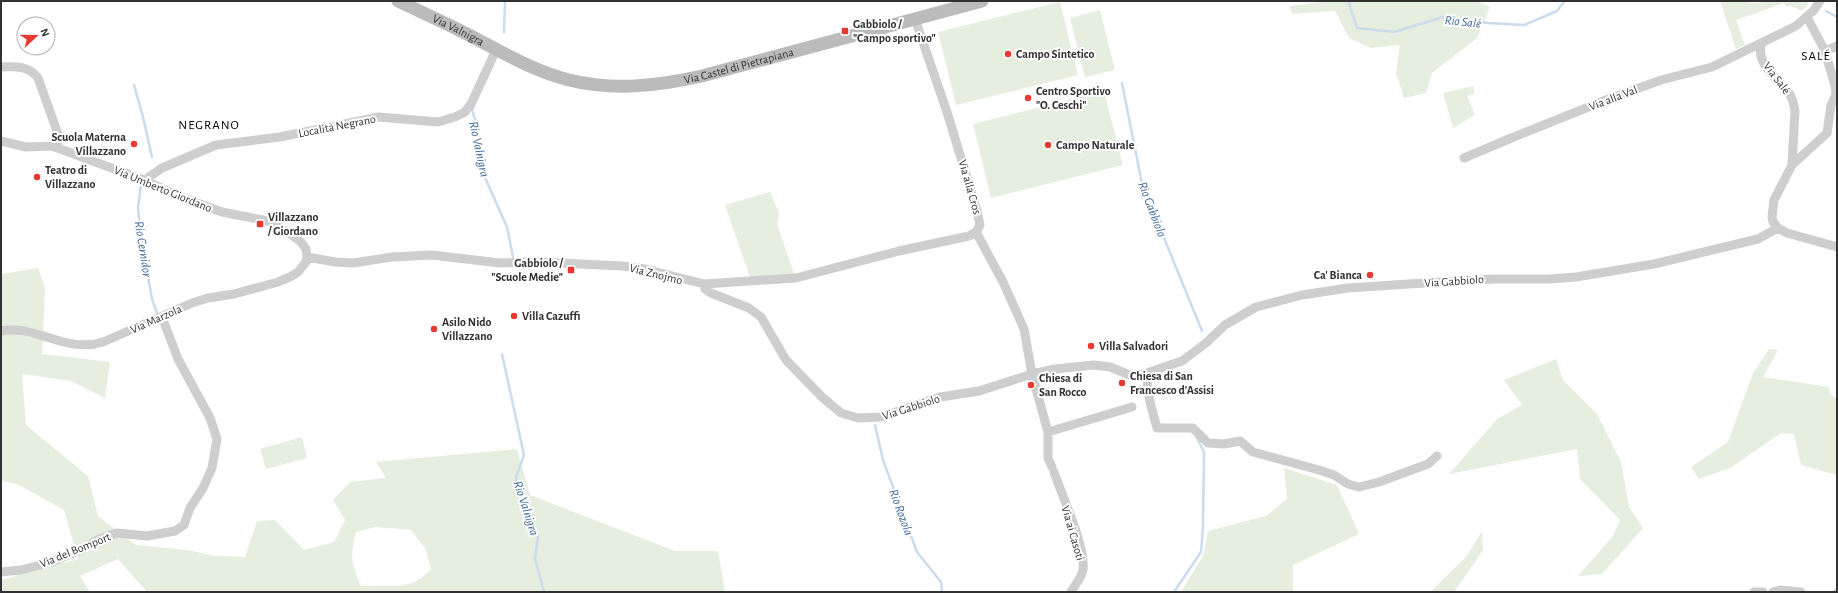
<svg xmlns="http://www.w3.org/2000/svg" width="1838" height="593" font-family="'Alegreya Sans',sans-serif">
<rect width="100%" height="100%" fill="#fff"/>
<!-- green -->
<path fill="#e5eedf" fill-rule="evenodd" d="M1329,1H1476L1490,7L1477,38L1432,73L1426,93L1404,98L1396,73L1400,45L1371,48L1349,38L1335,11L1292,14L1290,6Z
M1720,1L1760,3L1764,1H1805L1809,3L1802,11L1791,6L1786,7L1784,3L1736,20L1745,45L1736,49Z
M1060,2L1078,75L956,105L938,32Z
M1100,10L1115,70L1085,77L1070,18Z
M1473,86L1475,93L1467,96L1475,115L1453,128L1443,93Z
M1104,91L1123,165L991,198L973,124Z
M770,192L779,213L777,224L794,274L750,277L725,205Z
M38,268L45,288L42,354L110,362L105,398L71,381L22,374L26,425L88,476L98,516L136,545L187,550L216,556L245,557L257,521L275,520L304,550L334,542L345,520L333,500L350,482L386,478L376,462L517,449L530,495L675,551H718L725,592H147L118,559L80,576L90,592H1V580L78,559L64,510L17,484L1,481V274ZM375,527L411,530L425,548L431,569C409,593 391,584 361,586C351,563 350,556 356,532Z
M1769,349L1778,350L1763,377L1829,387L1830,394L1837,399V475L1801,465L1794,434L1781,433L1730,468L1699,479L1691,467L1728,442L1753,373Z
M1556,359L1563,380L1597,414L1621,462L1629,507L1643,528L1602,574L1578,576L1613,536L1620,520L1580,479L1577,449L1449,474L1497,419L1522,405L1504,380Z
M302,437L307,458L266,469L260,449Z
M1284,468L1337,485L1359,534L1293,565V592H1181L1203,556L1208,531L1266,516L1287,499Z
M1482,531L1483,550L1455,591L1454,592H1430L1467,556Z"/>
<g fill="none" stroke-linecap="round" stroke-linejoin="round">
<!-- stream -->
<path stroke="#cbdced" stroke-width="2.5" d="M1349,3L1357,28L1394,32L1443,17L1488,23L1524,25L1557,11L1565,1
M1826,11L1837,17
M504,32L505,1
M1122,83L1142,184L1202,331
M134,85L143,117L152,157
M474,106L472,110L477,126L483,173L507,227L513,257
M141,184L138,208L141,238L152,299L157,313
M502,354L524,455L516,477L522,502L530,512L538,535L535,559L544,592
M875,425L883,460L917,552L941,582L942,592
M1834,591L1837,590
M1174,592L1201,552L1203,527L1204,452L1196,436"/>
<!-- street -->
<path stroke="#cecece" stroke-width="9" d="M1807,17L1825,51L1835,86L1836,95L1831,105L1827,133L1792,165L1774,200L1772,217L1773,222L1778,228L1787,233L1837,247
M915,19L947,112L977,211L980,225L976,232
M1762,43C1754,63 1778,79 1789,93C1793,99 1794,105 1795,111L1792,165
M1825,51L1837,46
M1,67C16,66 29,66 38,78L58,134L57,148
M1,141L26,147L52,146L147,181L178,196L222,212L268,221L289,233L301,242L306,249L307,257L306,262L298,272L290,277L278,282L234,294L208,298L192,303L103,342C64,354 37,324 1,331
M1464,158L1516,136L1606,100L1661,80L1712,67L1796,26L1814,10L1820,1
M147,181L149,177L162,168L216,145L280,137L379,117L438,122L455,117L465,112L472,102L496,50
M976,232L1003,282L1024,329L1032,374L1048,432V458L1052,467
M307,257L335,262L353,263L392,257L432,255L500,263L538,262L623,266L645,269L704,284L796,278L899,251L969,236L976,232
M704,284L705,289L711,293L749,308L761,317L786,360L822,397L841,413L858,418L881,417L940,397L979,391L1032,374L1055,369L1094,365L1110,367L1132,376L1141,375L1182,361L1206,343L1225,325L1256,307L1302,295L1348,288L1409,284L1493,279H1549L1576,277L1654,264L1758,239L1778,228
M1146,374L1150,402L1157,428H1193L1208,443L1224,444L1240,441L1253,452L1319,470L1334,475L1348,484L1359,487L1379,482L1428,464L1437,456
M1048,432L1132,407
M1054,472C1062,496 1086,547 1083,570C1082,577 1074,586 1071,592
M1,572L21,570L52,562L82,549L99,539L117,533L147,536L175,531L184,525L190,508L203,488L212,468L217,439L210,418L178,359L162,317
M1754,592H1763
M1773,592L1780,590L1801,592"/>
<!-- secondary -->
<path stroke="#bbb" stroke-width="13" id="s1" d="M398,1C421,12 444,22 467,34C500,51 533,71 569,80C614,91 657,86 702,76L982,1"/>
</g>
<!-- markers -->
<g fill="#e93932" stroke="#fff" stroke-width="1.5">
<rect x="841" y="27" width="8" height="8" rx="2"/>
<circle cx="1008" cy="54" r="4"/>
<circle cx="1028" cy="98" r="4"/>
<circle cx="134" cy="144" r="4"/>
<circle cx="1048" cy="145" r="4"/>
<circle cx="37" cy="177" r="4"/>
<rect x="256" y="220" width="8" height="8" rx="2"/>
<rect x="567" y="266" width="8" height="8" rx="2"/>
<circle cx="1370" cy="275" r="4"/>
<circle cx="514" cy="316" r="4"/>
<circle cx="434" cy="329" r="4"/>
<circle cx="1091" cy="346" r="4"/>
<circle cx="1122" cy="383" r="4"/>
<circle cx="1031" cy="385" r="4"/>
</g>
<g text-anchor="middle" stroke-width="4" stroke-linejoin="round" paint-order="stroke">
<!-- poi labels -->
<g font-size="12" font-weight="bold" fill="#313131" stroke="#fff" text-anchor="start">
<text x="853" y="28">Gabbiolo /<tspan x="853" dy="14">"Campo sportivo"</tspan></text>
<text x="1016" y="58">Campo Sintetico</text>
<text x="1036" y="95">Centro Sportivo<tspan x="1036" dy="14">"O. Ceschi"</tspan></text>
<text x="126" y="141" text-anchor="end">Scuola Materna<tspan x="126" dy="14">Villazzano</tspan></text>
<text x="1056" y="149">Campo Naturale</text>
<text x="45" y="174">Teatro di<tspan x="45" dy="14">Villazzano</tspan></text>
<text x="268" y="221">Villazzano<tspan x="268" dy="14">/ Giordano</tspan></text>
<text x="563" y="267" text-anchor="end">Gabbiolo /<tspan x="563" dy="14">"Scuole Medie"</tspan></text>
<text x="1362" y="279" text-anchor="end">Ca' Bianca</text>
<text x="522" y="320">Villa Cazuffi</text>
<text x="442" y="326">Asilo Nido<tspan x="442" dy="14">Villazzano</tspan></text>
<text x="1099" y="350">Villa Salvadori</text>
<text x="1130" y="380">Chiesa di San<tspan x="1130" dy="14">Francesco d'Assisi</tspan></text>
<text x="1039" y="382">Chiesa di<tspan x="1039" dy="14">San Rocco</tspan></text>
</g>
<!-- street labels -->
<g font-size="12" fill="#313131" stroke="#fff">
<text dy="4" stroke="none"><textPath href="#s1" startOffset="67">Via Valnigra</textPath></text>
<text dy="4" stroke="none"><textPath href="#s1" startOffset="361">Via Castel di Pietrapiana</textPath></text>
<text transform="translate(1777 78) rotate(53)" y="4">Via Salé</text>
<text transform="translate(1613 98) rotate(-21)" y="4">Via alla Val</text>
<text transform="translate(337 126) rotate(-11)" y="4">Località Negrano</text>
<text transform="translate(970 187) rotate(74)" y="4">Via alla Cros</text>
<text transform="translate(163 189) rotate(22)" y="4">Via Umberto Giordano</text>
<text transform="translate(656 274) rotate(14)" y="4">Via Znojmo</text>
<text transform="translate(1454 281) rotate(-4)" y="4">Via Gabbiolo</text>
<text transform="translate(156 319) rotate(-24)" y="4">Via Marzola</text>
<text transform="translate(911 407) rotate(-18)" y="4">Via Gabbiolo</text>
<text transform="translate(1073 533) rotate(74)" y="4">Via ai Casoti</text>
<text transform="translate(75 550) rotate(-22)" y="4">Via del Bomport</text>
</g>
<!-- water labels -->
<g font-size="13" font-style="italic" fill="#3c6996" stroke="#fff">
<text transform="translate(1463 21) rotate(6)" y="5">Rio Salé</text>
<text transform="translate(480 149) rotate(78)" y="5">Rio Valnigra</text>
<text transform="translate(1153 209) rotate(69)" y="5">Rio Gabbiolo</text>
<text transform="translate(144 249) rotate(81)" y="5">Rio Cernidor</text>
<text transform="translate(527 508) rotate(72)" y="5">Rio Valnigra</text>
<text transform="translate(902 512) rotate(70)" y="5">Rio Rozola</text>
</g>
<!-- neighbourhood labels -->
<g font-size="13" letter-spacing="1" fill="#000" stroke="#fff">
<text x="1816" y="60">SALÉ</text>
<text x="209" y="129">NEGRANO</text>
</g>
</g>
<!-- border -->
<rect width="1838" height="593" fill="none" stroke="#313131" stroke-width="4"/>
<!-- north arrow -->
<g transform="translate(36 36) rotate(69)"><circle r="19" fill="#ffffff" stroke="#adadad"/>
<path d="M0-3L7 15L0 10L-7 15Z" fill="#e93932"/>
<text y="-6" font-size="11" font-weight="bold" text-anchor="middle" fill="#313131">N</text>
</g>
</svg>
